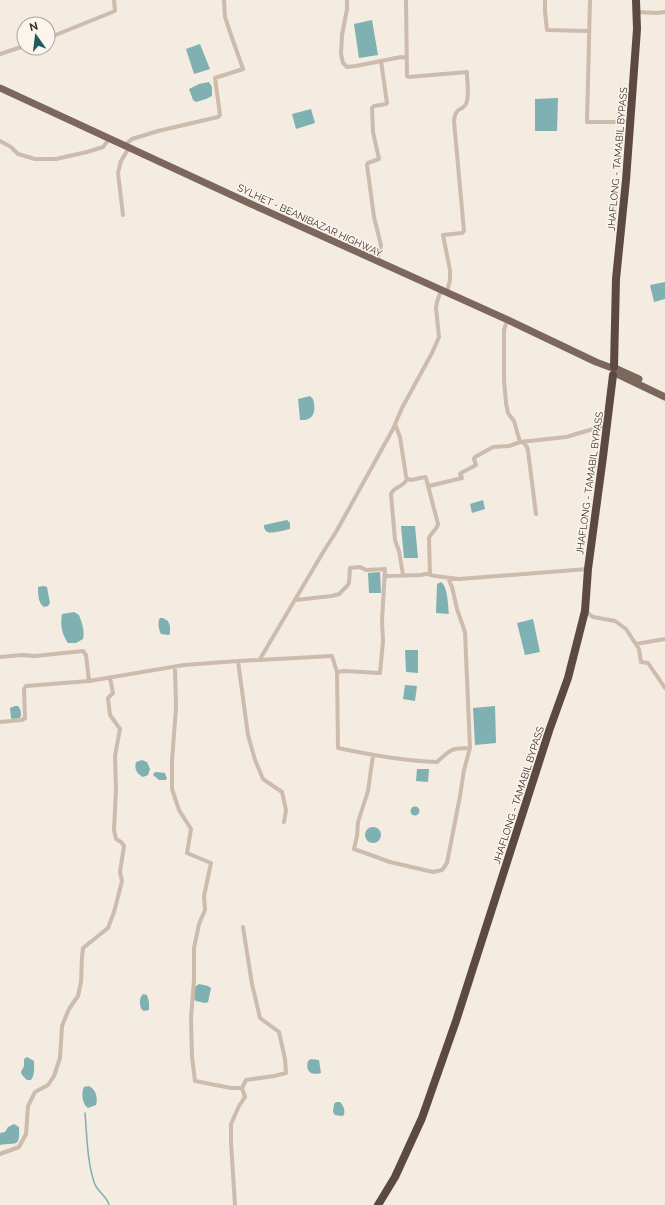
<svg xmlns="http://www.w3.org/2000/svg" width="665" height="1205" font-family="Raleway,sans-serif">
<rect width="100%" height="100%" fill="#f4ebe1"/>
<!-- water -->
<path fill="#7fb0b2" d="M372,20L378,55L359,58L354,24Z
M200,44L210,69L194,74L186,49Z
M209,82L212,87V96L206,99L196,102L193,100L189,89L199,84Z
M558,98L557,131H535V99Z
M311,109L315,123L296,129L292,114Z
M665,282V299L654,302L650,285Z
M310,396L313,399C316,410 315,421 300,420L298,399Z
M483,500L485,509L472,513L470,504Z
M287,520L290,523V529C285,530 270,535 266,531C264,529 264,527 264,525Z
M401,526H415L418,558H404Z
M380,572L381,593H369L368,573Z
M441,582C448,587 448,606 449,614L436,613L437,584Z
M44,586L47,587L50,603L48,606L44,607C38,603 38,594 38,587Z
M74,612L79,615C82,623 85,631 83,639L76,643H68C62,634 60,626 62,614Z
M160,618H163L168,621L170,626V634L168,635L161,634C159,630 157,622 160,618Z
M533,619L540,652L525,655L517,623Z
M405,650H418V673L406,672Z
M405,685L417,686L415,701L403,699Z
M15,706H18C21,709 22,715 20,718L13,719L11,718L10,708Z
M495,706L496,743L475,745L473,708Z
M142,760L147,762L150,769L148,775L143,777C137,774 134,769 136,762Z
M417,769H429L428,782L416,781Z
M156,772L165,773L167,779L165,780H159L153,775L154,773Z
M410.5 811a4.5 4.5 0 1 1 9 0a4.5 4.5 0 1 1-9 0Z
M365 835a8 8 0 1 1 16 0a8 8 0 1 1-16 0Z
M199,984L208,986L211,988L208,1002L205,1003L196,1001L194,999L195,987Z
M143,994L147,995L149,1002V1010L144,1011L142,1010C139,1005 139,998 143,994Z
M27,1057L34,1061C34,1067 35,1075 31,1080H27L22,1075L21,1072L24,1066V1059Z
M311,1059L319,1060L321,1073C311,1076 305,1071 308,1061Z
M89,1086C96,1090 98,1097 96,1105L88,1108C82,1104 81,1093 84,1087Z
M336,1102H340C344,1106 345,1110 344,1115L342,1116L335,1115L333,1112L334,1104Z
M14,1124L19,1127C20,1148 17,1142 0,1145V1133L5,1132L8,1127Z"/>
<g fill="none" stroke-linecap="round" stroke-linejoin="round">
<!-- stream -->
<path stroke="#7fb0b2" stroke-width="1.5" d="M85,1113C87,1136 87,1160 94,1182C97,1192 107,1196 109,1205"/>
<!-- street -->
<path stroke="#cdbbac" stroke-width="4" d="M347,0V9L342,35L341,54L343,63L347,67L356,66L381,61L387,103L386,104L374,106L372,108L373,132L379,159L368,163L367,165L374,217L381,245L380,251L376,261
M406,0L407,76L409,77L467,72C467,80 469,93 467,101C465,112 455,105 454,121L464,231L462,233L443,235L450,270V280L447,292
M545,0V12L547,30L589,31
M590,0L587,122H630
M636,12L657,13L665,12
M48,38L115,11L114,0
M0,54L24,46
M381,61L401,57L407,58
M0,141L11,147L18,154L35,159H56L87,152L103,147L107,142
M125,145L132,139L158,131L218,117L220,115L215,78L243,69L231,35L225,17L224,0
M123,215L118,173L121,161L127,151
M506,324L504,330V380L506,403L508,413L514,421L520,442L566,437L607,425
M395,424L400,437L406,476L407,479L411,480L425,477L426,478L438,524C437,530 431,532 429,538L430,575L435,576L459,579L588,569
M523,442L527,447L528,451L536,514
M429,486L462,478L460,474L461,473L476,465L474,459L475,457L493,447L509,446L520,442
M403,575L399,551L395,540L391,494C394,486 403,488 407,479
M385,576L421,575L430,573
M295,600L332,596L339,594L347,586L349,583L350,568L360,567L366,570L385,569L382,621L383,641L380,673L344,671L337,672
M585,611L593,617L615,621L626,629L639,649L641,662L648,663L665,688
M636,644L665,639
M0,657L22,655L35,656L83,651L86,655L89,681
M260,659L322,554L336,532L393,429L402,408L432,353L439,337L436,308L437,302L440,293
M238,661L248,735L255,760L263,779L282,792L286,810L284,822
M175,667L176,707L172,761V789L179,810L191,829L187,853L211,863L204,896L205,910L199,924L194,948V980L191,1018L192,1057L195,1081L231,1088H242
M0,722L22,720L25,718L24,689L26,686L89,681L184,665L238,661L332,656L337,672L338,748C371,755 403,761 437,762C451,749 451,748 470,748
M373,755L368,791L358,822L357,836L354,849L390,862L433,872L442,870L447,863L460,796L464,770L470,748L465,632L457,609L452,587L448,578
M0,1154L19,1147L26,1134L28,1106L35,1092L48,1085L54,1076L60,1058L62,1026L69,1009L78,996L81,982L82,957L83,948L108,928L114,912L122,881L120,872L124,846L121,842L116,839L114,830L116,789L115,756L120,729L110,715L108,698L113,693L110,678
M235,1205L231,1143V1124L239,1106L245,1097L242,1088L246,1080L274,1076L286,1073L285,1059L279,1032L260,1018L252,984L243,927"/>
<!-- primary -->
<path stroke="#7d675c" stroke-width="7" d="M0,88L251,204L508,320L596,362L612,368
M617,369L639,379
M617,374L665,397"/>
<!-- highway -->
<path stroke="#5c4a42" stroke-width="8" d="M614,367L616,279L626,180L637,29L636,0
M378,1205L395,1177L422,1118L456,1021L549,731L568,678L585,611L588,569L603,457L613,375"/>
</g>
<g text-anchor="middle" stroke-width="3" stroke-linejoin="round" paint-order="stroke">
<!-- street labels -->
<g font-size="10" fill="#3b302b" stroke="#fbf5ee">
<text transform="translate(617 159) rotate(-85)" y="4">JHAFLONG - TAMABIL BYPASS</text>
<text transform="translate(310 220) rotate(25)" y="4">SYLHET - BEANIBAZAR HIGHWAY</text>
<text transform="translate(589 483) rotate(-82)" y="4">JHAFLONG - TAMABIL BYPASS</text>
<text transform="translate(518 795) rotate(-72)" y="4">JHAFLONG - TAMABIL BYPASS</text>
</g>
</g>
<!-- north arrow -->
<g transform="translate(36 36) rotate(346)"><circle r="19" fill="#fbf5ee" stroke="#aea6a0"/>
<path d="M0-3L7 15L0 10L-7 15Z" fill="#1f5a5e"/>
<text y="-6" font-size="11" font-weight="bold" text-anchor="middle" fill="#3b302b">N</text>
</g>
</svg>
